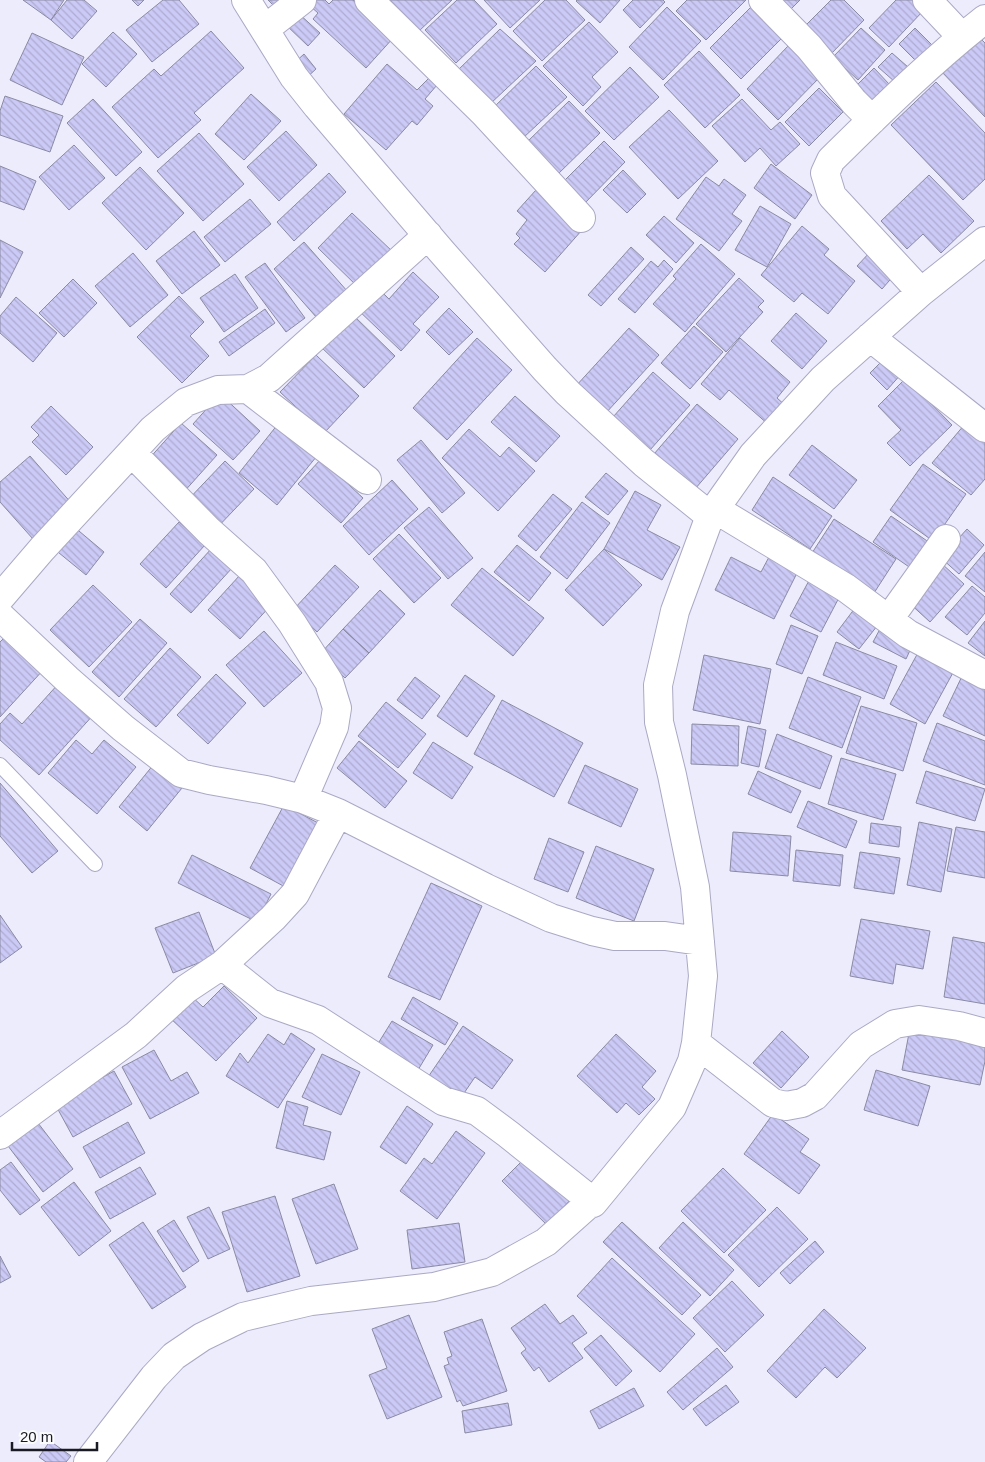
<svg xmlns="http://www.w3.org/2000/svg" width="985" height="1462" font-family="Arial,sans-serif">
<defs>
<pattern id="building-back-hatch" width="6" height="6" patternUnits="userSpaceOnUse" patternTransform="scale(1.25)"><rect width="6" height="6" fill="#cbc9f5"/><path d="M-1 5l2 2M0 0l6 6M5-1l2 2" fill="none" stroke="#aeacd2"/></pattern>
</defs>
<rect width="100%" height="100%" fill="#edecfd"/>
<!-- building -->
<path fill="url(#building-back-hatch)" stroke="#8b8aa4" d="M23,0H64L51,20Z
M67,0H84L97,11L72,39L51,20Z
M132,0H144L138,6Z
M163,0H179L199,24L152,62L126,30Z
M268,0H279L274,6Z
M315,0H325L329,4L333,0H353L394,37L366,68L313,19L318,13L310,6Z
M390,0H452L419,31Z
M457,0H474L497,24L456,63L425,30Z
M484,0H540L510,28Z
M545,0H566L585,20L542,61L513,31Z
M577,0H620L600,23L576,1Z
M633,0H663L665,2L640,28L623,10Z
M687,0H746L706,40L676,11Z
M779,0H800L790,10Z
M831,0H844L864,20L830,55L803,28Z
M896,0H912L923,11L889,47L869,28Z
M756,2L787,33L741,79L710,48Z
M667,7L701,41L663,80L629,47Z
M297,12L320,33L308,46L285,24Z
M589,22L618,52L592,77L601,87L583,106L543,66Z
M861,28L885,50L858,80L833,57Z
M915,28L932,45L916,61L899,44Z
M500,29L536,61L490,104L457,71Z
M211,31L244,68L194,113L201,120L158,158L112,107L154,69L161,76Z
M113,32L137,54L106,87L82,64Z
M32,33L84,57L62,105L10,80Z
M976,34L985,43V117L939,69Z
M788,46L820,77L778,120L747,89Z
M699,51L740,95L705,128L664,85Z
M892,53L908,67L895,82L878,67Z
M304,54L316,69L305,79L292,65Z
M387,64L417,90L429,78L437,85L425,99L433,106L417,125L412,121L386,150L344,114Z
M536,66L567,97L523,138L492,109Z
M630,67L659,97L614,140L585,111Z
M874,68L889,84L872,100L857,85Z
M936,82L985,133V179L963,200L891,125Z
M819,88L843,112L809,146L785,122Z
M251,94L281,121L244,160L215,134Z
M5,96L63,116L50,152L0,135V111Z
M93,99L142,152L116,176L67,123Z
M742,99L771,130L780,122L800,144L776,166L760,148L745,162L712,126Z
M569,101L600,133L557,175L526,143Z
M669,110L718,161L678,199L629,147Z
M286,131L317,165L279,201L247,167Z
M199,133L244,184L203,221L157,171Z
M604,141L625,162L583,205L561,184Z
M74,145L105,178L69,210L39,177Z
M771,164L812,195L795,219L754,188Z
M0,166L36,181L24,210L0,201Z
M140,167L184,213L146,250L102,203Z
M623,170L646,194L627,213L603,190Z
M329,173L346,192L294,241L277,222Z
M929,175L974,221L941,253L923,234L907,249L881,221Z
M706,177L719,186L724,179L746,195L732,214L742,221L719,251L676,219Z
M536,190L582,230L545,272L514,244L520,238L516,234L527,220L517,211Z
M250,199L271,224L225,262L204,237Z
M760,206L791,224L767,267L735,250Z
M352,213L393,252L359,288L318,248Z
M664,216L694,243L676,263L646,235Z
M802,226L829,249L824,255L855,281L828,314L802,293L794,302L761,275Z
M194,231L220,265L182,294L156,261Z
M0,240L23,252L0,298Z
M304,242L348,292L317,318L274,269Z
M701,244L735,274L685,332L653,304L676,279L673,276Z
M631,247L644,259L601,306L588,295Z
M871,251L896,273L882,289L857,266Z
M133,253L168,295L130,327L95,286Z
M664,260L673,269L635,313L618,299L651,261L658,267Z
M265,263L305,318L286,332L245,277Z
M413,272L439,297L413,324L420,330L401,351L356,308L376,286L389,299Z
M235,274L258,308L224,332L200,298Z
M739,278L764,301L758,307L763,312L726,352L696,324Z
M73,279L97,303L64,337L39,313Z
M179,296L204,322L190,336L209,356L182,383L137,337Z
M16,297L57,333L33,362L0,333V316Z
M449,308L473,332L449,355L426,332Z
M265,309L275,323L229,356L219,342Z
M351,313L395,356L364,388L320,346Z
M796,313L827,341L802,369L771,341Z
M694,326L723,352L690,389L661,363Z
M629,328L659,355L605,414L575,387Z
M477,338L512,370L447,440L413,408Z
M740,338L790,382L777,398L786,406L769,425L729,390L720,400L701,384Z
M316,355L359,396L324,433L280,392Z
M886,357L902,373L887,390L870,373Z
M653,372L690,405L650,450L613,417Z
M906,378L952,425L910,466L887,443L901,430L878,406Z
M220,394L260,431L233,460L193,424Z
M515,396L560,436L536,462L491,422Z
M697,404L738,439L695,489L654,454Z
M51,406L93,447L66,475L32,442L39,435L31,427Z
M282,419L321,451L277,505L239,473Z
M181,423L217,455L182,494L147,461Z
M965,424L985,441V479L971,495L932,463Z
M469,429L500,457L509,447L535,471L498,511L442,458Z
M421,440L465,493L442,513L397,460Z
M812,445L857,480L834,509L789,475Z
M30,456L73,505L33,539L0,502V482Z
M321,459L363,498L341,523L298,484Z
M225,461L254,489L213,532L184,504Z
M923,464L966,494L933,541L890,510Z
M606,473L628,491L608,515L585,497Z
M773,477L832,516L810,549L752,510Z
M392,480L418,509L369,555L343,526Z
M635,491L661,505L647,530L680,547L662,580L604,549Z
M553,494L572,509L536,551L518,536Z
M582,502L610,523L567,579L540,557Z
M429,507L473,558L448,579L404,528Z
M891,516L933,545L915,571L873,542Z
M834,519L896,559L874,593L812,553Z
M179,522L205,545L166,588L140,564Z
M73,526L104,552L86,575L53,548Z
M967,529L984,545L959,574L941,558Z
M399,534L441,578L414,603L373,559Z
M517,545L551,573L529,601L494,572Z
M212,548L233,567L191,613L170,594Z
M604,549L642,585L603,626L565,590Z
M985,552V592L965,576Z
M731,557L761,572L769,557L798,571L774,619L715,590Z
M941,563L964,584L930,622L907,601Z
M335,565L359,587L317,632L293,610Z
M482,568L544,618L513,656L451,605Z
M240,575L272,604L240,639L208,610Z
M812,575L843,590L821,632L790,616Z
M93,585L132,622L89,667L50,630Z
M972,586L985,597V613L967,635L945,617Z
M380,590L405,614L369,653L343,629Z
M858,604L881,621L859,649L837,632Z
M140,619L167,643L119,697L92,672Z
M985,621V656L968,643Z
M791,625L818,636L802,674L776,664Z
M343,629L369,653L345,678L320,654Z
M880,629L912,646L906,659L873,642Z
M264,631L302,673L264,707L226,665Z
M8,634L45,668L0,717V642Z
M836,642L897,666L884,699L823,675Z
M170,648L201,677L156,727L124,699Z
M920,649L955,669L925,724L890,704Z
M704,655L771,669L760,724L693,710Z
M964,672L985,682V736L943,716Z
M216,674L246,703L208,744L177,715Z
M465,675L495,696L467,737L437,716Z
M415,677L440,696L422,719L397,700Z
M808,677L861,697L842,748L789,728Z
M60,682L95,713L39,775L0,740V724L10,713L22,724Z
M502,700L583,743L554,797L474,754Z
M386,702L426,734L398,768L358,736Z
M861,706L917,723L903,771L846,753Z
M937,723L985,741V785L923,761Z
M692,724L739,726L738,766L691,764Z
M748,726L766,730L759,767L741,763Z
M777,734L832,756L820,789L765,768Z
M76,740L92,754L104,740L136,767L97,814L48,773Z
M359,741L407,781L385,808L337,768Z
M433,742L473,767L452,799L413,773Z
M841,758L896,774L883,820L828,804Z
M154,764L182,788L147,831L119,807Z
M585,765L638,789L621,827L568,803Z
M758,771L801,791L791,813L748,794Z
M926,771L985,789L975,821L916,803Z
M0,783L58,851L32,873L0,836Z
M808,801L857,821L846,848L797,827Z
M284,805L320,824L287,888L250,868Z
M919,822L952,829L941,892L907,885Z
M871,823L901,827L899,847L869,843Z
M956,827L985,832V878L947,871Z
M733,832L791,836L788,876L730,871Z
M549,838L584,852L568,892L534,879Z
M596,846L654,869L634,921L576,898Z
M796,850L843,855L840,886L793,881Z
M860,852L900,858L894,894L854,888Z
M192,855L271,894L257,922L178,883Z
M431,883L482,906L440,1000L388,977Z
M199,912L216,956L173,973L155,928Z
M0,915L22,947L0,963Z
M861,919L930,931L923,969L896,964L893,984L850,976Z
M953,937L985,943V1004L944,997Z
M224,986L257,1018L216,1061L169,1017L190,995L203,1007Z
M413,997L458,1023L445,1045L401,1019Z
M392,1021L433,1045L415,1075L374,1050Z
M463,1026L513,1060L492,1089L475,1077L458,1102L426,1080Z
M910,1028L985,1043V1061L980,1085L902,1070Z
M782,1031L809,1057L781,1088L753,1063Z
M291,1033L315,1049L278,1108L226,1076L240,1053L248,1063L268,1034L284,1045Z
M616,1034L656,1071L642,1087L655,1099L639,1115L626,1103L617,1113L577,1076Z
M154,1050L171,1081L187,1072L199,1093L150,1119L122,1067Z
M322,1054L360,1072L341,1115L302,1097Z
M876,1070L930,1086L918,1126L864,1110Z
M114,1071L132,1104L73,1137L55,1104Z
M287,1101L308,1107L303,1125L331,1132L324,1160L276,1148Z
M407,1106L433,1124L406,1164L380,1147Z
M773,1114L809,1139L800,1152L820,1165L799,1194L744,1154Z
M35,1119L73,1169L43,1192L5,1142Z
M128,1122L145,1153L100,1178L83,1147Z
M456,1131L485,1153L437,1219L400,1191L424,1158L432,1164Z
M526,1157L571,1199L547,1225L502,1181Z
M11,1162L40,1200L20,1215L0,1190V1170Z
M140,1167L156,1194L110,1219L95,1192Z
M723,1168L766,1210L724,1253L681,1211Z
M74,1182L111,1231L79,1256L41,1207Z
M334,1184L358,1249L316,1264L292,1199Z
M275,1196L300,1276L247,1292L222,1212Z
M209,1207L230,1249L208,1259L187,1217Z
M777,1207L808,1239L759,1287L728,1255Z
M174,1220L199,1261L183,1272L157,1231Z
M143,1222L186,1287L152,1309L109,1245Z
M622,1222L701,1295L682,1315L603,1242Z
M683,1222L734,1270L710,1296L659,1248Z
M459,1223L465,1262L412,1269L407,1230Z
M815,1241L824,1252L790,1284L780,1273Z
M0,1256L11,1277L0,1283Z
M612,1258L695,1334L660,1372L577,1296Z
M732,1281L764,1315L725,1352L693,1318Z
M545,1304L560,1324L573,1315L587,1333L572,1343L583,1358L549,1382L539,1367L534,1371L521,1353L526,1349L511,1328Z
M824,1309L866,1348L837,1378L825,1367L796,1398L767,1371Z
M409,1315L442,1397L387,1419L369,1375L387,1368L372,1329Z
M482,1319L507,1391L463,1406L460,1400L457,1402L444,1366L449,1364L447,1358L452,1356L444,1332Z
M601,1335L632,1371L616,1386L584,1349Z
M717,1348L733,1367L683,1410L667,1392Z
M726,1385L739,1402L706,1426L693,1409Z
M634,1388L644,1406L599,1429L590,1411Z
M508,1403L512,1425L465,1433L462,1411Z
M50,1441L71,1456L66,1462H46L39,1457Z"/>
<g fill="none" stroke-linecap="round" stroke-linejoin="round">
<defs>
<path id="service" d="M0,765L95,864"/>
<path id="minor" d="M246,0L294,77L317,106L442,252L545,369L568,393L644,463L710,516
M369,0L484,113L581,218
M763,0L809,47L854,102L872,120
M927,0L962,37
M265,29L302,0
M921,292L832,196L825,173L831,160C881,111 930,62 985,19
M870,337L985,428
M248,389L367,480
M132,453L209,531L254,571L292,623L329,682L337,708L334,727L303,799
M715,509L846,588L908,634L985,675
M0,598L42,549L153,429L186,402L218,390L248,389L269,378L428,235
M0,616L67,679L123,728L181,773L209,780L266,790L303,799L338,813L486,888L551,918L592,931L615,936H665L700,941
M889,619L946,539
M222,965L270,1003L318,1020L443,1101L477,1111L508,1134L592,1201
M696,1043L773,1103L786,1106L802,1103L815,1096L861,1045L895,1024L919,1020L959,1026L985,1033
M0,1135L136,1035L186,989L222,965L273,918L295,894L338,813
M88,1462L154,1377L174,1356L202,1337L243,1317L311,1301L434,1287L492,1272L546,1242L592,1201L593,1203L672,1107L692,1061L696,1043L703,976L695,887L672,775L659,722L658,685L675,611L710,516L753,455L823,379L921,292L985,241"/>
</defs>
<!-- service casing -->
<use href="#service" stroke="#aaa9c4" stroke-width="16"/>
<!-- minor casing -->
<use href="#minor" stroke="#aaa9c4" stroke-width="30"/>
<!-- service -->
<use href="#service" stroke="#fff" stroke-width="14"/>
<!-- minor -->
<use href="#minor" stroke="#fff" stroke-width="28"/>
</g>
<!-- scale -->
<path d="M12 1442v8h85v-8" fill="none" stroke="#1a1a24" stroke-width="2.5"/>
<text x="20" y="1442" font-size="15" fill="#1a1a24" stroke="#fbfbfb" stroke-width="4" paint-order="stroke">20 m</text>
</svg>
